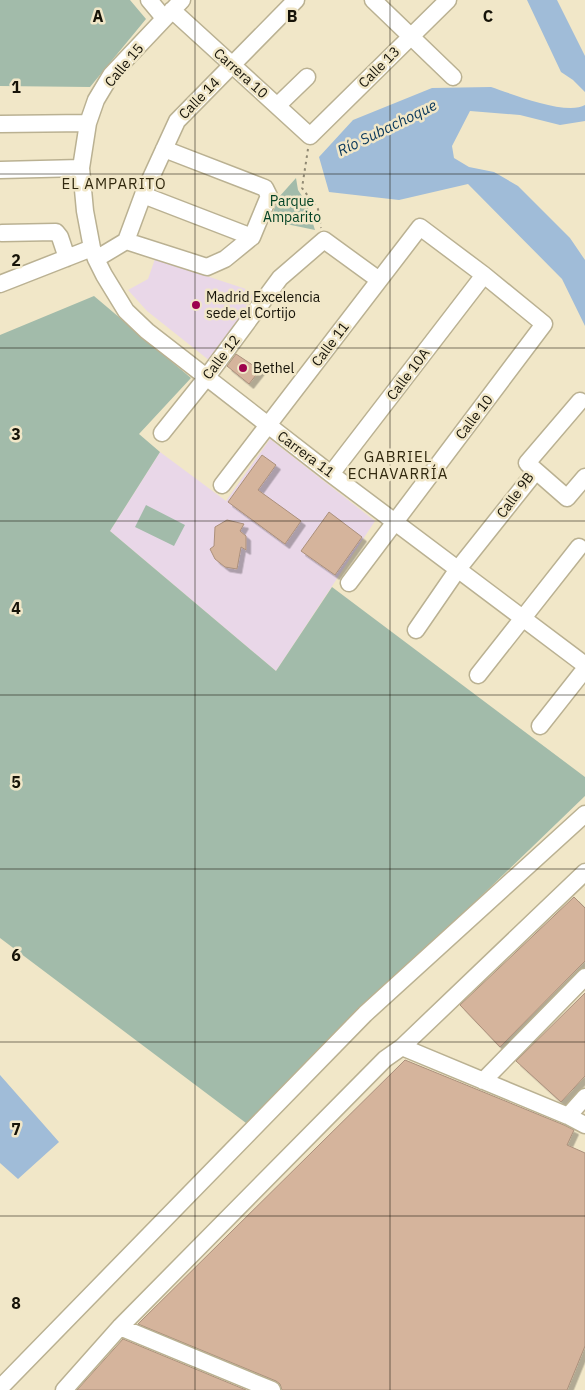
<svg xmlns="http://www.w3.org/2000/svg" width="585" height="1390" font-family="'IBM Plex Sans',sans-serif">
<defs>
<filter id="shadow"><feDropShadow dx="4.5" dy="4.5" stdDeviation="0" flood-color="#0004"/></filter>
</defs>
<rect width="100%" height="100%" fill="#f1e7c8"/>
<!-- education -->
<path fill="#e9d7e8" d="M155,259L249,290L254,300L210,361L147,311L128,290L148,279Z
M270,439L375,521L276,671L110,531L160,452L226,501Z"/>
<!-- green -->
<path fill="#a2bbaa" d="M0,0H130L146,19L90,87L0,86Z
M296,178L298,190L306,202L315,230L291,225L271,217L279,197Z
M94,296L191,378L139,434L160,452L110,531L276,671L332,587L585,777V796L246,1123L0,938V335Z
M146,505L185,525L174,546L135,527Z"/>
<!-- water -->
<path fill="#a0bcd8" d="M527,0H557L585,56V92L573,80L561,72Z
M491,87C512,94 567,116 585,105V121L560,125L520,115L470,111L452,146L454,158L469,167L494,172L518,186L570,238L585,260V326L562,279L468,184L399,200L329,192L319,157L353,120L432,88Z
M0,1075L59,1142L18,1179L0,1163Z"/>
<!-- building -->
<path fill="#d5b49c" stroke="#ab907c" filter="url(#shadow)" d="M236,354L260,370L249,384L227,366Z
M262,455L276,465L258,490L301,521L285,544L228,502Z
M329,512L362,537L335,575L301,551Z
M227,520L244,524L240,531L246,536V550L241,547L237,569L225,567L215,559L210,549L214,546L215,527Z
M574,897L585,908V961L500,1047L460,1005Z
M585,993V1076L561,1102L516,1061Z
M405,1060L564,1125L574,1130L567,1145L585,1153V1346L567,1390H282L280,1384L276,1381L138,1324Z
M123,1339L246,1390H77Z"/>
<g fill="none" stroke-linecap="round" stroke-linejoin="round">
<defs>
<path id="minor" d="M149,0L164,18
M182,0L111,75L96,100L88,123L81,168L85,211L92,248L96,259L104,275L126,311L147,331L331,474L585,665
M373,0L453,77
M172,10L310,136L448,0
M277,106L307,77
M0,124L88,123
M0,170L81,168
M143,195L252,237
M2,233L56,232L60,237L67,258
M126,241L207,267L225,259L252,237L269,196L265,188L164,149
M96,259L126,241L143,195L177,121L296,0
M0,284L92,248
M580,401L527,463L567,498L585,477
M162,433L206,378L280,278L324,240L379,280
M331,474L484,275
M222,485L420,227L484,275L544,324L349,583
M416,630L458,569L536,471
M478,675L579,547
M540,726L585,669
M402,1047L568,1116L585,1125
M483,1081L585,977
M568,1116L585,1097
M120,1327L272,1390
M0,1388L365,1014L585,814
M64,1390L120,1327L385,1059L402,1047L585,872"/>
</defs>
<!-- minor casing -->
<use href="#minor" stroke="#bab192" stroke-width="19"/>
<!-- path -->
<path stroke="#908973" stroke-width="2" stroke-dasharray="2.5 4" stroke-linecap="butt" d="M308,149L302,188L318,209L321,228"/>
<!-- minor -->
<use href="#minor" stroke="#fff" stroke-width="16"/>
</g>
<!-- grid -->
<path fill="none" stroke="#161308" stroke-width="1" stroke-opacity="0.55" d="M195,0V1390M390,0V1390M0,174H585M0,348H585M0,521H585M0,695H585M0,869H585M0,1042H585M0,1216H585"/>
<!-- markers -->
<g fill="#9d034d" stroke="#f1e7c8" stroke-width="2">
<circle cx="196" cy="305" r="5"/>
<circle cx="243" cy="368" r="5"/>
</g>
<g text-anchor="middle" stroke-width="5" stroke-linejoin="round" paint-order="stroke">
<!-- street labels -->
<g font-size="14" fill="#161308" stroke="#f1e7c8">
<text transform="translate(124 65) rotate(-50)" y="5">Calle 15</text>
<text transform="translate(379 67) rotate(-45)" y="5">Calle 13</text>
<text transform="translate(241 73) rotate(42)" y="5">Carrera 10</text>
<text transform="translate(199 98) rotate(-46)" y="5">Calle 14</text>
<text transform="translate(330 344) rotate(-53)" y="5">Calle 11</text>
<text transform="translate(221 357) rotate(-53)" y="5">Calle 12</text>
<text transform="translate(408 374) rotate(-53)" y="5">Calle 10A</text>
<text transform="translate(474 417) rotate(-53)" y="5">Calle 10</text>
<text transform="translate(306 454) rotate(37)" y="5">Carrera 11</text>
<text transform="translate(515 495) rotate(-54)" y="5">Calle 9B</text>
</g>
<!-- park labels -->
<g font-size="14" fill="#034325" stroke="#f1e7c8">
<text x="292" y="206">Parque<tspan x="292" dy="16">Amparito</tspan></text>
</g>
<!-- poi labels -->
<g font-size="14" fill="#161308" stroke="#f1e7c8" text-anchor="start">
<text x="206" y="302">Madrid Excelencia<tspan x="206" dy="16">sede el Cortijo</tspan></text>
<text x="253" y="373">Bethel</text>
</g>
<!-- water labels -->
<g font-size="15" font-style="italic" fill="#07365a" stroke="#f1e7c8">
<text transform="translate(387 128) rotate(-26)" y="5">Río Subachoque</text>
</g>
<!-- neighbourhood labels -->
<g font-size="15" letter-spacing="1" fill="#32290f" stroke="#f1e7c8">
<text x="114" y="189">EL AMPARITO</text>
<text x="398" y="462">GABRIEL<tspan x="398" dy="17">ECHAVARRÍA</tspan></text>
</g>
</g>
<g font-size="16" text-anchor="middle" font-weight="bold" fill="#161308" stroke="#f1e7c8" stroke-width="5" stroke-linejoin="round" paint-order="stroke">
<text x="98" y="22">A</text>
<text x="292" y="22">B</text>
<text x="488" y="22">C</text>
<text x="16" y="93">1</text>
<text x="16" y="266">2</text>
<text x="16" y="440">3</text>
<text x="16" y="614">4</text>
<text x="16" y="788">5</text>
<text x="16" y="961">6</text>
<text x="16" y="1135">7</text>
<text x="16" y="1309">8</text>
</g>
</svg>
